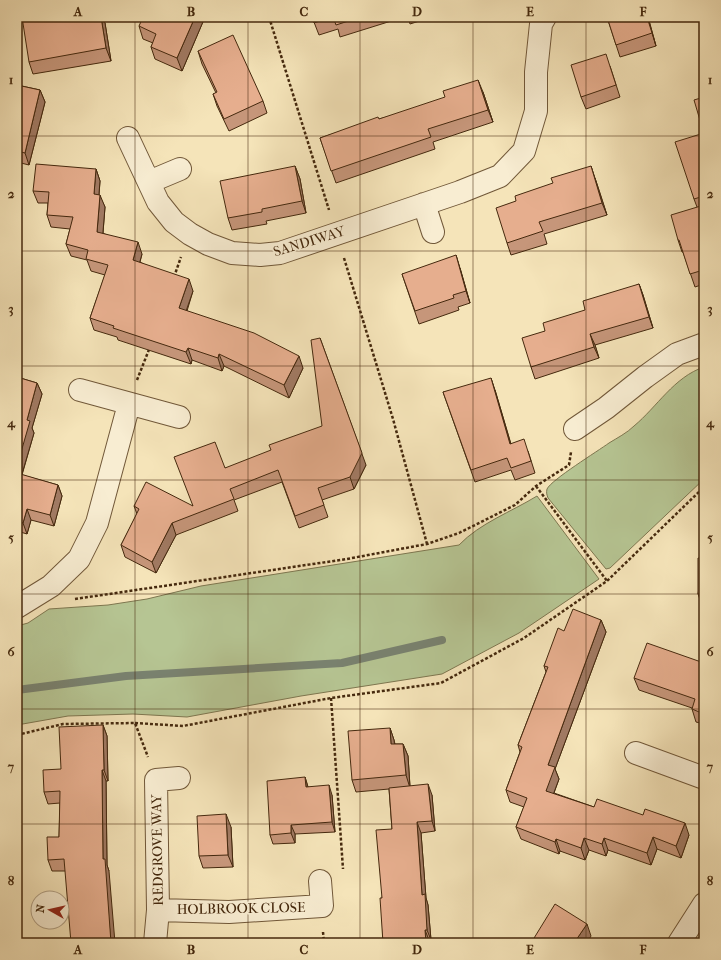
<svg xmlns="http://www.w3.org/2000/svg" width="721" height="960" font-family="'IM FELL French Canon',serif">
<rect width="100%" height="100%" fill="#f5e4b9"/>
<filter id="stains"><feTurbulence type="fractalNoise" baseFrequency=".005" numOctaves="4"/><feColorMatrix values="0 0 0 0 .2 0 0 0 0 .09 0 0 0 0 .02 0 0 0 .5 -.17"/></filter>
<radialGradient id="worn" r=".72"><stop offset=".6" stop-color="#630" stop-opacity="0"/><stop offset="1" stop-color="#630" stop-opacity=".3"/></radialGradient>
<!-- green -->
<path fill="#b6c593" stroke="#7e7750" d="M704,367V479L610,568L606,569L548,498C547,495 546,493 547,489C551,480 598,451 609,443C617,438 627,433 634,426C657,407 674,377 704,367Z
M537,496L599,579L519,633L442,674L301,696L187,717L133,714L68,716L17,725V626L28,623L49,609L108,605L147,599L201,586L459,545C480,523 511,512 537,496Z"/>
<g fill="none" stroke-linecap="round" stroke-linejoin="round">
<!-- stream -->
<path stroke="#798270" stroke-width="8" d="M17,690L126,676L342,663L442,640"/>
<defs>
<path id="minor" d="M128,138L158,202L174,222L190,234L208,244L232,253L260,255L280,253L460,192L500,176L524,151L536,111V72L541,24L545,17
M149,182L180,169
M424,204L433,232
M80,390L179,417
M575,429L606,408L645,377L677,354L704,344
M17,607L51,586L79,559L97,523L129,404
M636,753L704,778
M158,910L229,912L322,906L320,881
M155,943L158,910L156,780L179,778"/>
<path id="tertiary" d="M679,943L704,904"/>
</defs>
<!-- minor casing -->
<use href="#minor" stroke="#715839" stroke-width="24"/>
<!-- tertiary casing -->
<use href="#tertiary" stroke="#715839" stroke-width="24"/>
<!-- path -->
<path stroke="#45290e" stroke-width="2.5" stroke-dasharray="3 2" stroke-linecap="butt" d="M269,17L329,210
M344,258L393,419L427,544
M174,277L181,257
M137,380L150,347
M536,486L607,581
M75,599L347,559L427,544L459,533L515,505L536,486L569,465L571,452
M331,698L343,869
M135,723L183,726L331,698L441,683L524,638L607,581L704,487
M17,735L63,724L135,723L148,757
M323,932L324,943"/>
<!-- minor -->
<use href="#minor" stroke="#f8edd2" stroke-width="22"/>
<!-- tertiary -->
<use href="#tertiary" stroke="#f8edd2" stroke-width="22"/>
</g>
<!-- wall -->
<path fill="#c6967a" stroke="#45290e" d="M205,17L182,71L155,59L151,47L153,43L143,39L139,26Z
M312,17H404L340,37L338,29L319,35Z
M408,17H432L410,24Z
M607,17H648L656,46L620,57Z
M105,23L111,61L33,74L29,62Z
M198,51L263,101L267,113L229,131L217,106L213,94L216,93L202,64Z
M610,66L620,97L586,109L581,97Z
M17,85L40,90L45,102L29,165L17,162Z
M483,92L493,122L433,142L435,149L336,183L320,138L379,119Z
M704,133V284L695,287L683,252H682L678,240L697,207L694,199Z
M295,166L300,179L306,213L266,221L267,224L232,230L228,218Z
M96,169L100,181L99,195L105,207L103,233L142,254L140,262L193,291L187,311L303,368L289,398L224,366L222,371L192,360L191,364L118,340L117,337L94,330L90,318L105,275L91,271L87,260L71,256L66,244L70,229L51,227L47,215L48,203H38L33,191Z
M595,178L607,215L544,234L547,244L511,255L507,243Z
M460,268L470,303L458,307L459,310L419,324L402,274Z
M639,284L643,295L653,328L595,345L599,358L535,379L531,367L545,331Z
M17,377L37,383L42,394L32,428L34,433L22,475L58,485L62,496L54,526L31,520L27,534L17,531Z
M495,390L511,444L528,451L535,473L515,480L511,470L475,482L443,392Z
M366,465L354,489L322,500L328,517L299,528L282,482L234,500L238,511L176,535L156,573L125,557L121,545L137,514L134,506H192L225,468Z
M704,558V605H702L698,594Z
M601,620L606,632L555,769L559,779L554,793L594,807L689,835L681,858L657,849L651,865L608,850L606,856L589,850L585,860L560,851L559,854L521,839L516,827L524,807L510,802L506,790L520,752L518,745L546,672L544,666L564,631Z
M704,663V724L696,722L692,709V708L639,690L634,678Z
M103,725L107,736L108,781H106L107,865L109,871H52L48,860L59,837L60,803L48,804L44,792L61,769Z
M390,728L394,740L395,744H403L408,756L410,786L432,795L435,831L421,833L426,898L428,905L431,940H429V943H383L382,898L392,829L389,789L356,792L352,780Z
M305,777L308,787L332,795L335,832L295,834V843L273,844L270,835Z
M231,827L233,867L203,868L199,856Z"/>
<!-- shaded-wall -->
<path fill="#a17a63" stroke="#45290e" d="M101,17H103L105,23L111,61L106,48Z
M195,17H205L182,71L177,58Z
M647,17H648L656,46L652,33Z
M478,80L483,92L493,122L488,110Z
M40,90L45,102L29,165L25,153Z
M295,166L300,179L306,213L302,201Z
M591,166L595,178L607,215L602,203Z
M96,169L100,181L98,206L94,194Z
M100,195L105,207L102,244L97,232Z
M138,242L142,254L137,272L133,260Z
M456,255L460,268L470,303L466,291Z
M189,279L193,291L183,320L179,308Z
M639,284L643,295L653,328L649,317Z
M590,334L595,345L599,358L594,347Z
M320,338L366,465L354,489L350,477Z
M188,348L192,360L191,364L186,352Z
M219,354L224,366L222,371L218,358Z
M299,356L303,368L289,398L284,385Z
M491,378L495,390L514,455L510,444Z
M37,383L42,394L32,428L34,433L19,484L17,478V466L27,420Z
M58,485L62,496L54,526L50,515Z
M27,509L31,520L27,534L23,523Z
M172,523L176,535L156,573L152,562Z
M601,620L606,632L555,769L559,779L550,803L546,791L548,765Z
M103,725L107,736L108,781L104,770Z
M390,728L394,740L396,757L391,744Z
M403,744L408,756L410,788L406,775Z
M102,770L106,781L107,865L109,871L115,943H111L103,859Z
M305,777L308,787H306Z
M428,784L432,795L435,831L432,821Z
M329,785L332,795L335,832L332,822Z
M226,814L231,827L233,867L228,855Z
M417,822L421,833L426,898L428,905L431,940L427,930L422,895Z
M685,823L689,835L681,858L676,846Z
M291,825L295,834V843L291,833Z
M653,837L657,849L651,865L647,853Z
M584,838L589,850L585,860L581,848Z
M604,838L608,850L606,856L602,844Z
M556,839L560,851L559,854L555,842Z
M587,924L591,936L587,943H574Z
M425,930L429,940V943H426Z"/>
<!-- building -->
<path fill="#e6ae8e" stroke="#45290e" d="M22,17H45L46,20L63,17H101L106,48L29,62Z
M143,17H195L177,58L151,47L156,34L139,26Z
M312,17H332L314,23Z
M333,17H361L336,25Z
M607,17H647L652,33L616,45Z
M233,35L263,101L224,119L213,94L217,92L198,51Z
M606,54L616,85L581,97L571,65Z
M478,80L488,110L428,129L431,137L331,171L320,138L378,117L379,119L445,97L443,91Z
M17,85L40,90L25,153L17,151Z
M704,97V126L702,127L694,100Z
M704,133V196L694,199L675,142Z
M36,164L96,169L94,194L100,195L97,232L138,242L133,260L189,279L179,308L254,333L299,356L284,385L219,354L218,358L188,348L186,352L113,328L114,326L90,318L108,265L86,259L88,250L66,244L73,217L47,215L49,192L33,191Z
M295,166L302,201L262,209V212L228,218L220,181Z
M591,166L602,203L539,222L543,231L507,243L496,208L516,201L515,196L553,183L551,178Z
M704,205V283L700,271L690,274L679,240H678L671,215Z
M456,255L466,291L453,295L454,298L415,311L402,274Z
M639,284L649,317L590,334L594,347L531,367L522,338L545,331L543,323L585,310L583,301Z
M320,338L362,453L350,477L318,488L324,505L295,516L278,470L230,489L234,499L172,523L152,562L121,545L139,509L134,506L146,482L193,506L174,457L215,442L225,468L271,450L269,445L322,426L311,340Z
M17,377L37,383L27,420L30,421L17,466Z
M491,378L510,444L524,439L531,461L511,468L507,458L471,470L443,392Z
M17,473L58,485L50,515L27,509L23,523L17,521Z
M698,558H704V594H698Z
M573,609L601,620L548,765L555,767L546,791L594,807L597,799L643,815L645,809L685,823L676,846L653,837L647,853L604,838L602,844L584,838L581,848L556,839L555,842L516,827L527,798L506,790L522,747L518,745L548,667L544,666L558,628L564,631Z
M647,643L704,663V714L692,709L695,699L634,678Z
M103,725L104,770H102L103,859H105L111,943H71L64,859L48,860L47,837H59L60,791L44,792L43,770L61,769L59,727Z
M390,728L391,744H403L406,775L352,780L348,731Z
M305,777L306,787L329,785L332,822L291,825V833L270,835L267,781Z
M428,784L432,821L417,822L422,895L425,894L427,930H425L426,943H383L380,898H382L376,830L392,829L389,788Z
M226,814L228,855L199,856L197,816Z
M555,904L587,924L574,943H531Z"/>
<!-- grid -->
<path fill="none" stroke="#45290e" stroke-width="1" stroke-opacity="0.55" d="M135,17V943M248,17V943M360,17V943M473,17V943M586,17V943M17,136H704M17,251H704M17,366H704M17,480H704M17,594H704M17,709H704M17,824H704"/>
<g text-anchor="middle" stroke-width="3" stroke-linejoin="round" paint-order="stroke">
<!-- street labels -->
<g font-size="14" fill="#45290e" stroke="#f8edd2">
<text transform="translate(309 241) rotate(-17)" y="5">SANDIWAY</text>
<text transform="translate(157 850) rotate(-91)" y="5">REDGROVE WAY</text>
<text transform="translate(241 908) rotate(-1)" y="5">HOLBROOK CLOSE</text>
</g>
</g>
<!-- margin -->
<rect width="721" height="960" fill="none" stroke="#f5e4b9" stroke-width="44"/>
<!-- north arrow -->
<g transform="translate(50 910) rotate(278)"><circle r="19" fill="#f8edd2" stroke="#b09f84"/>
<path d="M0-3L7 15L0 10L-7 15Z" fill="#8f2418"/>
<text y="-6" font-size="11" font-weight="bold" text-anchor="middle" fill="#45290e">N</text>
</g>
<rect x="22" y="22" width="677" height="916" fill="none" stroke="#45290e" stroke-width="1.5"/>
<g font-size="13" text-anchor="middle" font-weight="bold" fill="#45290e">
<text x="78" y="16">A</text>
<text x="191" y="16">B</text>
<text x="304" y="16">C</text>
<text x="417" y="16">D</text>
<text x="530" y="16">E</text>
<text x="643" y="16">F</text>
<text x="11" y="84">1</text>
<text x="710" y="84">1</text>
<text x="11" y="198">2</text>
<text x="710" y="198">2</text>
<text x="11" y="313">3</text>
<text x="710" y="313">3</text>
<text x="11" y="427">4</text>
<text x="710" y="427">4</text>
<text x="11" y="542">5</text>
<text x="710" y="542">5</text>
<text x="11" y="656">6</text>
<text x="710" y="656">6</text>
<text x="11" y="771">7</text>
<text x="710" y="771">7</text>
<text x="11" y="885">8</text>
<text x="710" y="885">8</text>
<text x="78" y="954">A</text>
<text x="191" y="954">B</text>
<text x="304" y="954">C</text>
<text x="417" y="954">D</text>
<text x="530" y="954">E</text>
<text x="643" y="954">F</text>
</g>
<rect width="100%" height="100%" filter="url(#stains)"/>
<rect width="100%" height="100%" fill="url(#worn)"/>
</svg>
